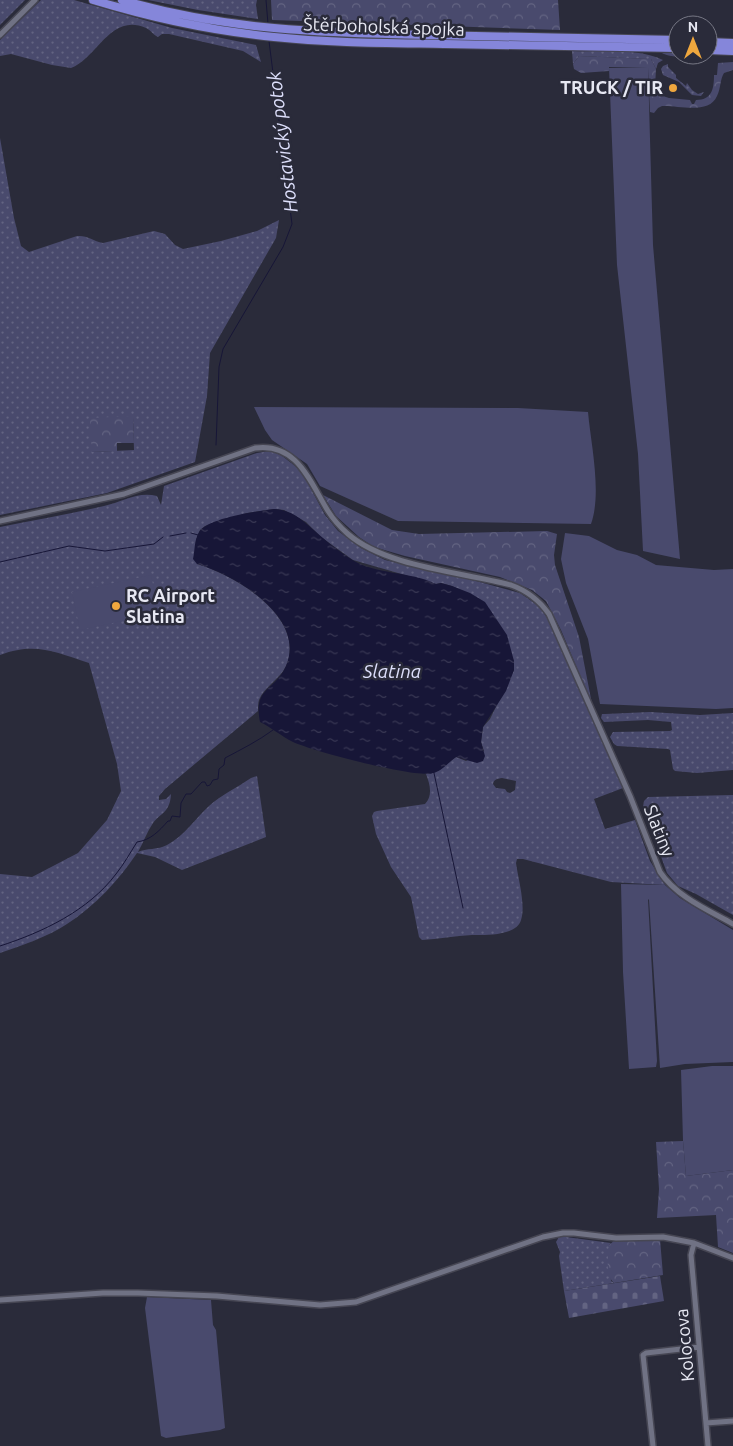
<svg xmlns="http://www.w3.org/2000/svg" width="733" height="1446" font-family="Ubuntu,sans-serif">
<defs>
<pattern id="grass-dots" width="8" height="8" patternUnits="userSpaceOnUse" patternTransform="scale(1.25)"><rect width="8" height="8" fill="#494a6d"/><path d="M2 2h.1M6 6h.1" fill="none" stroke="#636482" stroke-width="1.8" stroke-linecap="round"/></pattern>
<pattern id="forest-crowns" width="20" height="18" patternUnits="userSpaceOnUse" patternTransform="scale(1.25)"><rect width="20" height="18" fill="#494a6d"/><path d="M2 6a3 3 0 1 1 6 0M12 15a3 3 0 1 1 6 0" fill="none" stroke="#636482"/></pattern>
<pattern id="cemetery-stones" width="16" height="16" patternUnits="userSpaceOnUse" patternTransform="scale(1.25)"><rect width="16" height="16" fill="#494a6d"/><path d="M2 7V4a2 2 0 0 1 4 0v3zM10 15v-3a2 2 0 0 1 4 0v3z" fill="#636482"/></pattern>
<pattern id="water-ripples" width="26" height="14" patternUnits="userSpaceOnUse" patternTransform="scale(1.25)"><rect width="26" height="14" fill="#171637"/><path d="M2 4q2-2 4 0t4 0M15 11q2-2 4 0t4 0" fill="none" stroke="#393854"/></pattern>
</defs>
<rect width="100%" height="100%" fill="#2a2b3a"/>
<!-- grass -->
<path fill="url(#grass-dots)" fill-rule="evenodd" d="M0,0H25L0,25Z
M41,0H74L172,28L256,45L261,62L243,51L169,34H162L158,37C153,35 151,30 146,28C111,12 97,58 71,68L52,65L11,54L0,56V40Z
M103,0H111L186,19L260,31L261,33L185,21Z
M148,0H257L256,5L258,19L198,10Z
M274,32L348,37L565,41V43L335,38L275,34Z
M572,51C599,52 639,48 663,60L658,63L656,69L651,59H648L579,56L573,64Z
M662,53H678V55H709C699,59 670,58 662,53Z
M668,64V67L676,75V78L686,86L687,83L692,90L698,94L704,92L701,96L692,95L679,82L663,75L661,69L663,66Z
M0,138L14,218L21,246L29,252L77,236C87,235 93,241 103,243L154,231L165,234L175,245L183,249L221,241L257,231L279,220L276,238L210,353L207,396L195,462L107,493L0,515ZM133,417L134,450L92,452Z
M270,451L281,455L295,466L304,476L325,515L338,531L361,548L385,560L476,581L520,593L540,607L549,621L623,788L594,799L605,829L635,820L650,861L665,885L611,882L523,859H517L516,863C518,878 526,906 521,920C517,936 484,935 472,935C455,936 438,939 422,940L419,937L411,897L391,867L376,834L372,816L374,812L377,811L425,804C433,796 430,784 426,774L437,771L456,757L466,761L484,751L481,742L483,727L490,719L514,670V661L479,599L452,586L441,583L436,584L353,560L321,537L306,522L284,510L274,509L247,513L205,526L200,530L196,541L195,554L197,564C235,575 307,618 286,666C280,679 264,687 259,700C258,703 258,708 258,711L165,789L159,796V800L166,799L171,794C170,812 162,812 153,823C147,832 143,843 138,852C146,848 158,850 167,845C184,836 195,819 209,806C221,795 238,787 251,778L257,776L266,837L182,870L155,857L137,853C119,880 95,906 67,924C47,937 23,945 0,953V874L32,877L78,853L107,820L121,791L117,764L89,663C54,652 36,642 0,655V527C35,520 70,514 104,506C122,502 138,491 157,496L161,505L164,486L257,453ZM502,778L516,781L515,790L510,793L507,792L505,789L496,788L493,784C494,779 497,779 502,778Z
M650,712L700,715L733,713V770L697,773L675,771L673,769L670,750L668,749L617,746L614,744L610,737L613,732L670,731L672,730L671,722L648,720L604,722L601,718L602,714H605Z
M733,795V915L696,894L678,886L667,873L643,807L644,801L648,797Z
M559,1237H566L611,1243L609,1245L611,1281L614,1283L564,1291L559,1256L560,1252L556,1242Z"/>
<!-- forest -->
<path fill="url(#forest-crowns)" d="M271,0H558L560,30L272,20Z
M579,56L651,59L656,69L655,87L660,95L669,98L690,100L692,104H694L696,100C712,100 714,89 714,75H717L718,63L733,62V70L724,73C720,79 721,88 717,96C709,115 678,105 662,106L658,108L654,113L650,112L648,68L609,67V71L581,73L574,69L573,64Z
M133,416L134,443H117V451L92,452L90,418Z
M323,495L392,530L419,534L547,531L557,534L554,555L555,565L579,637L592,704L561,630L546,601L532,590L500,577L405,556L374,547L359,537L336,516Z
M683,1141L686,1176L733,1170V1253L718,1247L716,1215L657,1218L659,1189L656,1142Z
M660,1239L663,1275L614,1283C605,1275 608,1257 609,1245L615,1240Z"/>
<!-- cemetery -->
<path fill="url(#cemetery-stones)" d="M660,1276L664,1301L569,1318L564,1291Z"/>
<!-- garden -->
<path fill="#494a6d" d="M609,68H648L653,245L680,559L643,551L638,454L617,265Z
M254,407L518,408L588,412C591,445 602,493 591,524L398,521L320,486L307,464L272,440L265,430Z
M565,533L589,536L617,550L637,555L656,565L714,570L733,569V708L716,709L600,704L588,639L566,583L561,559Z
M151,575L159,613L80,630L72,592Z
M621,884L665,885L680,898L733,930V1062L685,1064L660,1068L649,900L648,899L657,1061L656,1067L629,1069L623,972Z
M712,1066H733V1170L686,1176L683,1141L681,1070Z
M147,1297L211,1300L213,1325L216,1330L225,1428L220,1430L166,1438L161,1436L145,1308Z"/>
<!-- water -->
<path fill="url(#water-ripples)" d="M274,509C296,510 307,525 323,538C332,546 341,552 351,559C375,575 410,571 436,584L441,583L452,586L470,593L485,602L507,635L514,661V670L506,691L483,727L481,742L485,756L483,761L477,763L456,757C449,762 443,770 434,773C417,779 312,751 293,742C281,736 272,728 260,722C253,687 274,692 286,666C307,617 235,575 197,564L193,559C195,551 194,540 199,532C208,518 258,511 274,509Z"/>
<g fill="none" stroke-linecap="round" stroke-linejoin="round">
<!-- stream -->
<path stroke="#171637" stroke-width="1" d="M266,0L268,24
M216,445L219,367L223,349L283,247L292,224L269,41
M191,533L198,535
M170,536L186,533
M0,562L69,546L105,551L154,544L163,537
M434,773L463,908
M0,946C43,932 88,911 116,874C124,864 130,853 137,842C151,840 159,831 168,821H170L172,816L180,817L181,803L186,794H191L202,782H205L207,786L210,785L213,780L218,779L219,769L224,765L225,758C242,749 258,741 273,730"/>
<defs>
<path id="minor" d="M0,35L35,0
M0,521L124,494L255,448C297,442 310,482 328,511C333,519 340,527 348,534C386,567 462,572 511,585C528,591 539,600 549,614L630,796L660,872C677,897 708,910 733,924
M694,1243L691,1255L708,1446
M0,1300L103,1293H138L217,1296L320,1305L356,1302L543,1237L563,1233H574L616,1238L663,1237L694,1243L733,1258
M706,1423L733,1421
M653,1446L643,1355L646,1353L699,1347"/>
<path id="highway" d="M93,0C152,18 212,31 274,37C330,43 387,43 444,44C522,45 600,46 678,48
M122,0C224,30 323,33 429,35C512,37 595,38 678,40
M708,42L733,43
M708,50L733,51"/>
</defs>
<!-- minor casing -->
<use href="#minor" stroke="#464653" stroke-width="8"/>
<!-- highway casing -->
<use href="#highway" stroke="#464653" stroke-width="10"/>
<!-- minor -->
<use href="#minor" stroke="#707284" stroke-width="5"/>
<!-- highway -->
<use href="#highway" stroke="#8586da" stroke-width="8"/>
</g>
<!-- markers -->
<g fill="#efa73e" stroke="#2a2b3a" stroke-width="2">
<circle cx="673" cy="88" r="5"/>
<circle cx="116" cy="606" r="5"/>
</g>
<g text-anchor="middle" stroke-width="5" stroke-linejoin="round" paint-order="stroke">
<!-- street labels -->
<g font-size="18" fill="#e7e8f3" stroke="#2a2b3a">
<text transform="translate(384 27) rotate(2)" y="6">Štěrboholská spojka</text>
<text transform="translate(659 831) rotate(68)" y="6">Slatiny</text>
<text transform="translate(685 1345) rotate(-95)" y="6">Kolocova</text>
</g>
<!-- poi labels -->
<g font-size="18" font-weight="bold" fill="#e7e8f3" stroke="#2a2b3a" text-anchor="end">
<text x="663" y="94">TRUCK / TIR</text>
<text x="126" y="602" text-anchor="start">RC Airport<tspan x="126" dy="21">Slatina</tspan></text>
</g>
<!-- water labels -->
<g font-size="19" font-style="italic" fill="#dee0fc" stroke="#2a2b3a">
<text transform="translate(282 142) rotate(-97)" y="7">Hostavický potok</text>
<text x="392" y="678">Slatina</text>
</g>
</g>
<!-- north arrow -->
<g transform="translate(693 40)"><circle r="24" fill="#2a2b3a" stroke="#767784"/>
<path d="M0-4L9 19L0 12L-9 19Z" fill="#efa73e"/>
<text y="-8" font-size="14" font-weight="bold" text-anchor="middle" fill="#e7e8f3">N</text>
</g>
</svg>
